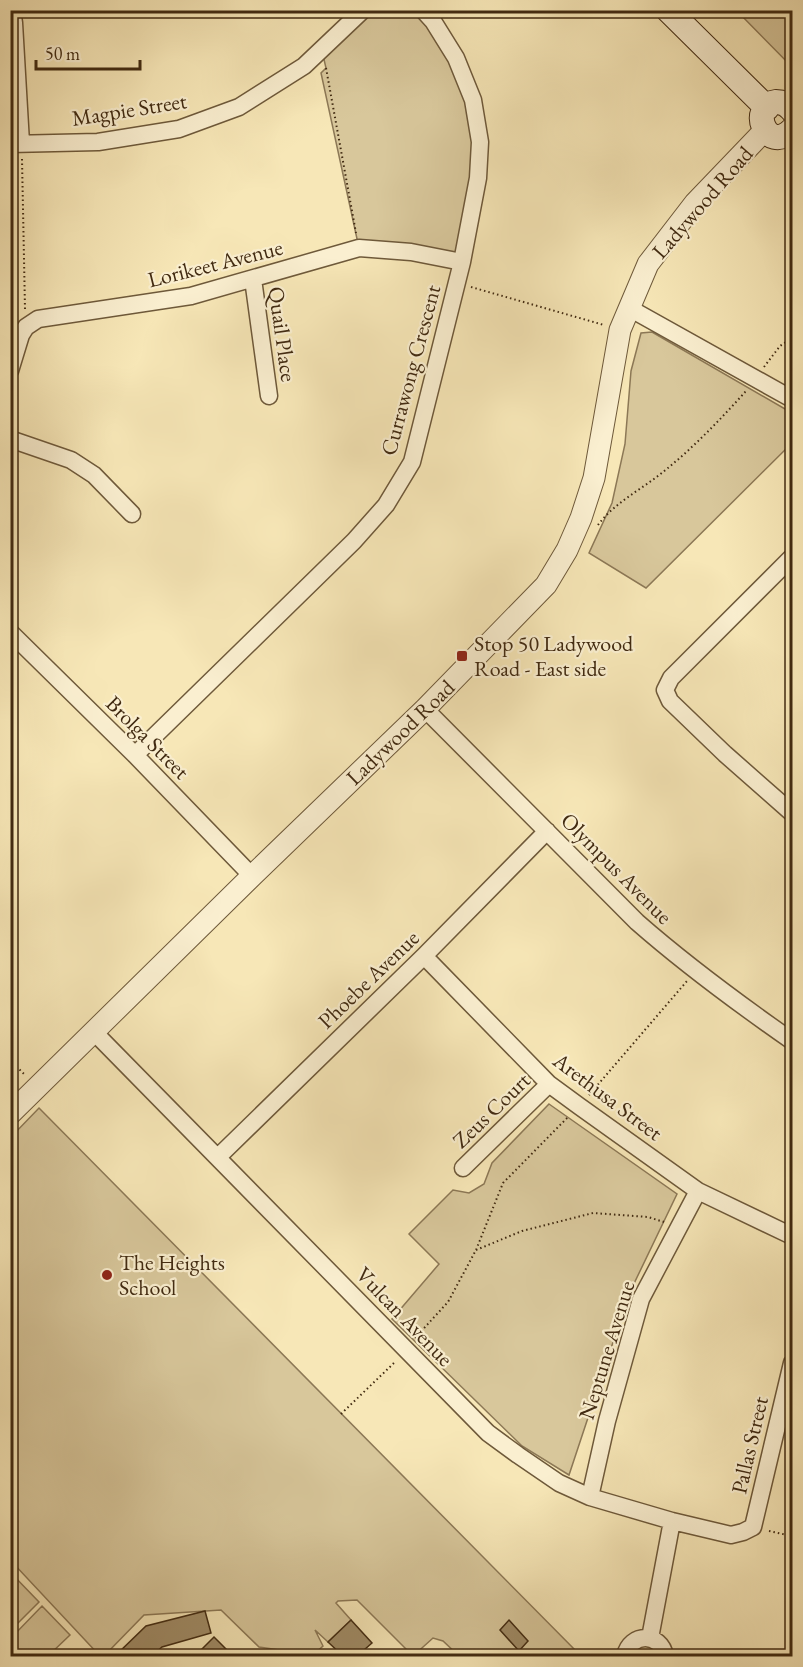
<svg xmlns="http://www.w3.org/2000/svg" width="803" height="1667" font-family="'EB Garamond',serif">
<rect width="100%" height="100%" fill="#f7e7b7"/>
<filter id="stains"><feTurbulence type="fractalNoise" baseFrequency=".00333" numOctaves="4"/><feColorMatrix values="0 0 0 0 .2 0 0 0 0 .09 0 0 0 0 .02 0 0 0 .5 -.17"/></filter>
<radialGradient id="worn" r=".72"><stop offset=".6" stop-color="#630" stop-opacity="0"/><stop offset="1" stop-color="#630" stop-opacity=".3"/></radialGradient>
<!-- green -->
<path fill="#d8c79b" stroke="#8c7856" stroke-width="1.5" d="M363,11H423L456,58L480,142L462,262L359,248L321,73L326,68L322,51Z
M737,11H792V67Z
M652,332L792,413V443L646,588L589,553L612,503L625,444L631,371L641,333Z
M549,1104L677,1194L629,1294L569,1475L522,1446L392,1319L439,1264L409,1234L453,1190L469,1193L484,1184L492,1163Z
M39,1108L581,1656H459L443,1641L433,1638L413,1656L357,1600L338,1601L336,1603L351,1620L328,1642L315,1630L323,1646L313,1655L259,1647L221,1610L144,1615L104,1656H100L13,1563L11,1565V1137Z
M11,1573L39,1602L11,1630L10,1573Z
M42,1606L70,1635L48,1656H11V1638Z"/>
<!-- building -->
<path fill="#a08c67" stroke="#412a11" stroke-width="1.5" d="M205,1611L211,1633L162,1647L152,1656H115L146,1626Z
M351,1620L372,1643L357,1656H343L328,1642Z
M509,1620L528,1641L519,1651L500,1630Z
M214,1637L233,1656H195Z"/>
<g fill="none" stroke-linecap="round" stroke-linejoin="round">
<defs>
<path id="minor" d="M12,10L14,23L21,143
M10,144L98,142L179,129L239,107L304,66L363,10
M253,279L269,396
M629,308L792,399
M10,371L21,335L26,327L38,319L191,296L359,248L411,252L462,262
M10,439L71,460L94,475L132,514
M792,557L671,678L665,690L670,701L725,754L792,813
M10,632L135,755L252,876
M425,709L637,922C686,965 739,1004 792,1041
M135,755L354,541L386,505L412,462L462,262L478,178L480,142L473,100L456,58L433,21L423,10
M424,956L549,1084L579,1106L698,1191L792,1236
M94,1032L488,1433L518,1455L559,1483L590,1497L672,1521L731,1535L743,1532L753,1527L792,1363
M218,1157L424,956L547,831
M463,1168L549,1084
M590,1497L607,1421L641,1299L698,1191
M650,1638L672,1521
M625,1656C630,1632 661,1632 665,1656"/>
<path id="tertiary" d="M10,1114L252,876L425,709L546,585L567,550L581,518L594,478L620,330L648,264L695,203L765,130"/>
<path id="secondary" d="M668,10L767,108
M792,110C788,105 783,102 776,102C748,106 766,155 792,130"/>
</defs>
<!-- minor casing -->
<use href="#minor" stroke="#6e593a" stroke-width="19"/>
<!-- tertiary casing -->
<use href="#tertiary" stroke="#6e593a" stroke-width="23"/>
<!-- secondary casing -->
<use href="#secondary" stroke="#412a11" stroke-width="26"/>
<!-- path -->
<path stroke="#412a11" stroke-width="2" stroke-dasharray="1.5 3" stroke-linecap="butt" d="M326,68L356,233
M22,159L25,309
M471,287L604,325
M764,367L780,346L792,338
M598,525C615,502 641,490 663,472C693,448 720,420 746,391
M10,1060L25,1075
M589,1095L687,981
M476,1250L522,1231L593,1213L648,1217L664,1222
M415,1338L448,1302L476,1250L503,1183L569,1116
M341,1414L396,1361
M769,1531L792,1536"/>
<!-- minor -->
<use href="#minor" stroke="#faefd0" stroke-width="16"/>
<!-- tertiary -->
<use href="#tertiary" stroke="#faefd0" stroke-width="21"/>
<!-- secondary -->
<use href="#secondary" stroke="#faefd0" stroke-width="24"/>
</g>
<!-- markers -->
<g fill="#8f2418" stroke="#faefd0" stroke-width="2">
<rect x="456" y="650" width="12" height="12" rx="3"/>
<circle cx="107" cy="1275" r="6"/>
</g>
<g text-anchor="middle" stroke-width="4.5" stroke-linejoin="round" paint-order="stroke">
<!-- street labels -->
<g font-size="22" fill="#412a11" stroke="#faefd0">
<text transform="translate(129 109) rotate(-9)" y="8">Magpie Street</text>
<text transform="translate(702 202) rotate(-49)" y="8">Ladywood Road</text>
<text transform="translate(215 263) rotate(-14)" y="8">Lorikeet Avenue</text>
<text transform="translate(283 334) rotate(82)" y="8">Quail Place</text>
<text transform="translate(410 370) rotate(-75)" y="8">Currawong Crescent</text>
<text transform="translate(400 732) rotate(-44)" y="8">Ladywood Road</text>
<text transform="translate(148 737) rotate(45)" y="8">Brolga Street</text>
<text transform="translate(617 868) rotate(45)" y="8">Olympus Avenue</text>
<text transform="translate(368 979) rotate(-44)" y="8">Phoebe Avenue</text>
<text transform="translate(608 1096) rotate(37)" y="8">Arethusa Street</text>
<text transform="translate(491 1110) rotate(-44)" y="8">Zeus Court</text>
<text transform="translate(405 1316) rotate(46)" y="8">Vulcan Avenue</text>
<text transform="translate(606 1350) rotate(-73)" y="8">Neptune Avenue</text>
<text transform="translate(749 1445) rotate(-77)" y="8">Pallas Street</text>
</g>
<!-- poi labels -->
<g font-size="22" fill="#412a11" stroke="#faefd0" text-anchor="start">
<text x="474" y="651">Stop 50 Ladywood<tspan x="474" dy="25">Road - East side</tspan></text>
<text x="119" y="1270">The Heights<tspan x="119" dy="25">School</tspan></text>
</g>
</g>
<!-- margin -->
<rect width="803" height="1667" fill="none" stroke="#f7e7b7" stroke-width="36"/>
<rect x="12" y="12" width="779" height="1643" fill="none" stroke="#412a11" stroke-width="3"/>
<rect x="18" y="18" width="767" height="1631" fill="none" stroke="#412a11" stroke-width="1.5"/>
<!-- scale -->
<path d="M36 60v9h104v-9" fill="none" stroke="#412a11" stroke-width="3"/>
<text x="45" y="60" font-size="18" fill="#412a11" stroke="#faefd0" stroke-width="4.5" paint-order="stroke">50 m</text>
<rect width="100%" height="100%" filter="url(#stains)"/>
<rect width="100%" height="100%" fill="url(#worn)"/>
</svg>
